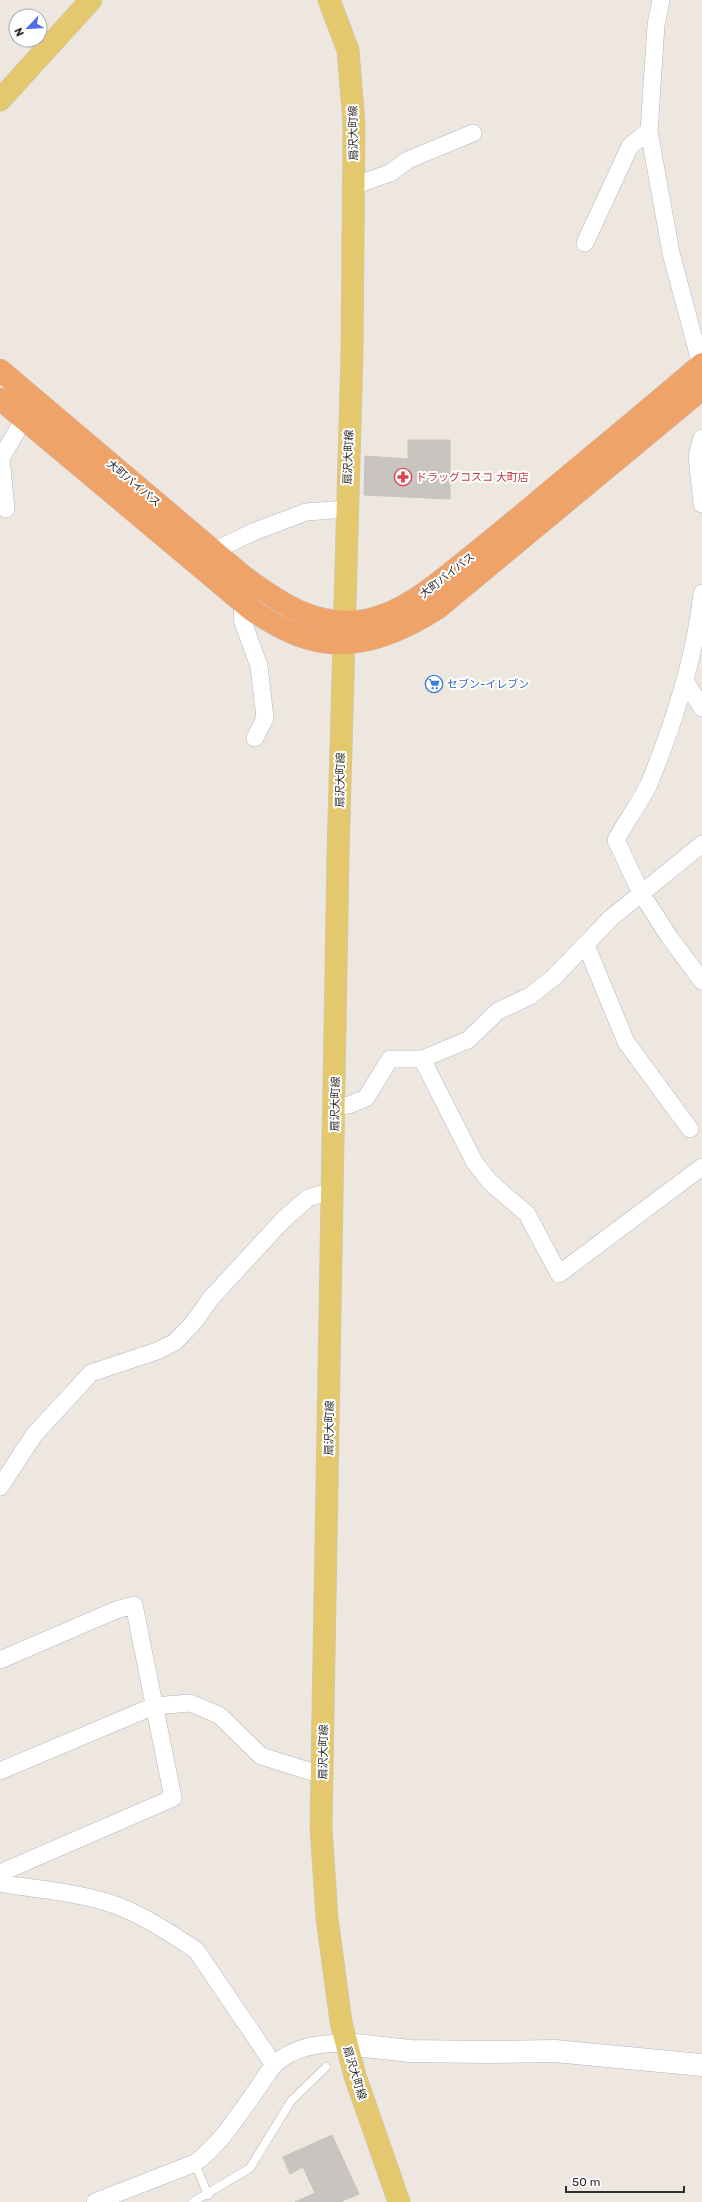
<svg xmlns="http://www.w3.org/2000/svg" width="702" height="2202" font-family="Rubik,'Noto Sans JP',sans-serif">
<rect width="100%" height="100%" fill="#ede7e0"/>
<!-- building -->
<path fill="#c8c4c0" stroke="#c8c3ba" d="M408,440H450V499L364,495L365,456L408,459Z
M332,2135L359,2194L340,2202H295L315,2193L303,2167L290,2174L283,2157Z"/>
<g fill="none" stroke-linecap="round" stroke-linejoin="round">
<defs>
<path id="lane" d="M195,2163L208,2195
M193,2202L250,2168L291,2101L326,2067"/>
<path id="street" d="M661,0L656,25L649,131L671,253L701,365V377
M353,186L390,173L408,160L473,133
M585,243L630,146L649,131
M702,438L697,456L702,504
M6,509L1,458L24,419
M214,551L253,532L306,512L346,509
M702,593C695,659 674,723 649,784C640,803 626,821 616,840L641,893L670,938L702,981
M243,602L242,619L259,666L265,718L255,738
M686,682L702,708
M586,945L626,1042L690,1129
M422,1059L475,1163L491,1183L527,1214L559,1274L702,1167
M335,1106L349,1105L366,1098L390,1059H422L468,1040L498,1011L530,996L554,977L611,918L702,844
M0,1487L34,1435L91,1373L157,1351L175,1342L194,1322L211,1298L283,1220L308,1198L333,1190
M0,1660L116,1610L134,1605L173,1798L0,1873
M0,1771L154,1706L190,1703L219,1715L261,1756L322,1775
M0,1883C38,1890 81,1892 118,1906C146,1917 170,1933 196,1950L274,2065
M95,2202L195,2163C222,2143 238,2115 258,2088C263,2080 268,2072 274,2065C292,2047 322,2042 346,2044"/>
<path id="secondary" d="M346,2044L410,2051L487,2052L555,2051L702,2065"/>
<path id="primary" d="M329,0L348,50L354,124L352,353L338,855L321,1828L327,1918L341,2022L355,2076L399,2202
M0,100L91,0"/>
<path id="highway" d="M0,370L243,576C281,604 317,629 367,620C405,612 434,586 463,563C487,544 511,524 535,504C591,457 647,411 702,364
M0,399L253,611C272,623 292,635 314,640C357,651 403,631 438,608L702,389"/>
</defs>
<!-- lane casing -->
<use href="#lane" stroke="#b4b6bf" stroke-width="9"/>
<!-- street casing -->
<use href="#street" stroke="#b4b6bf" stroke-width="18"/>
<!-- secondary casing -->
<use href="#secondary" stroke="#b4b6bf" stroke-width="23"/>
<!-- primary casing -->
<use href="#primary" stroke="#c8c8c8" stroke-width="23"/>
<!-- highway casing -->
<use href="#highway" stroke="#c8c8c8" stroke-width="23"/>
<!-- lane -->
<use href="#lane" stroke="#fff" stroke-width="8"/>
<!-- street -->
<use href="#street" stroke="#fff" stroke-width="17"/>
<!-- secondary -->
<use href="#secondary" stroke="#fff" stroke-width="22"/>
<!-- primary -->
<use href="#primary" stroke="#e4c86e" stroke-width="22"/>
<!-- highway -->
<use href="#highway" stroke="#efa369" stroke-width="22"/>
</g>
<!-- icons -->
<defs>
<symbol id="pharmacy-ring" viewBox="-11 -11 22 22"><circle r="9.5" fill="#fff" stroke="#e0444e" stroke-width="1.5"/><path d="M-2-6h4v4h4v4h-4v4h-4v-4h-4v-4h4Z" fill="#e0444e"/></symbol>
<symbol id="supermarket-ring" viewBox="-11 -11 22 22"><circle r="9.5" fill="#fff" stroke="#3f7fe0" stroke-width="1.5"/><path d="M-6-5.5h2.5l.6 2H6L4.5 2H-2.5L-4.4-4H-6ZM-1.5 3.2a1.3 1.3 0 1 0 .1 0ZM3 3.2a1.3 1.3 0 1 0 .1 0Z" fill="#3f7fe0"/></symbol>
</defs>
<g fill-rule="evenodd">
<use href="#pharmacy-ring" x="393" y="467" width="20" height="20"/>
<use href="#supermarket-ring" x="424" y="674" width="20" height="20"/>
</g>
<g text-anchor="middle" stroke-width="4" stroke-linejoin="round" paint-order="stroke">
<!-- street labels -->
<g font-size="11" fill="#2d2d2d" stroke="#fff">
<text transform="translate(353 133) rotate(-91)" y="4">扇沢大町線</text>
<text transform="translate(348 457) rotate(-88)" y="4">扇沢大町線</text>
<text transform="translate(134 483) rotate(40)" y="4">大町バイパス</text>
<text transform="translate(447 575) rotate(-38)" y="4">大町バイパス</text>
<text transform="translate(340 780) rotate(-89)" y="4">扇沢大町線</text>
<text transform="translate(335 1104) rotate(-89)" y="4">扇沢大町線</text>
<text transform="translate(329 1428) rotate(-89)" y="4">扇沢大町線</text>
<text transform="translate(323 1752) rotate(-89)" y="4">扇沢大町線</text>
<text transform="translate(355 2073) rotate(73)" y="4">扇沢大町線</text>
</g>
<!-- health labels -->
<g font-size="11" fill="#be3a42" stroke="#fff" text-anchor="start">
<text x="416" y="481">ドラッグコスコ 大町店</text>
</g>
<!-- shop labels -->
<g font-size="11" fill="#366cbe" stroke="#fff" text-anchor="start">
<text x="447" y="688">セブン-イレブン</text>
</g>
</g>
<!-- north arrow -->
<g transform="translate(28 28) rotate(245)"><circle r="19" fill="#ffffff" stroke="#ababab"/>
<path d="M0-3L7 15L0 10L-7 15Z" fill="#516de9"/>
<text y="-6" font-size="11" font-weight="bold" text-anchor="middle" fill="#2d2d2d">N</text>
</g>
<!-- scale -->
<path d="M566 2186v6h118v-6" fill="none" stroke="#2d2d2d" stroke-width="2"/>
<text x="572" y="2186" font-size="12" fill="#2d2d2d" stroke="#ffffff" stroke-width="3" paint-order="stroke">50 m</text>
</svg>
